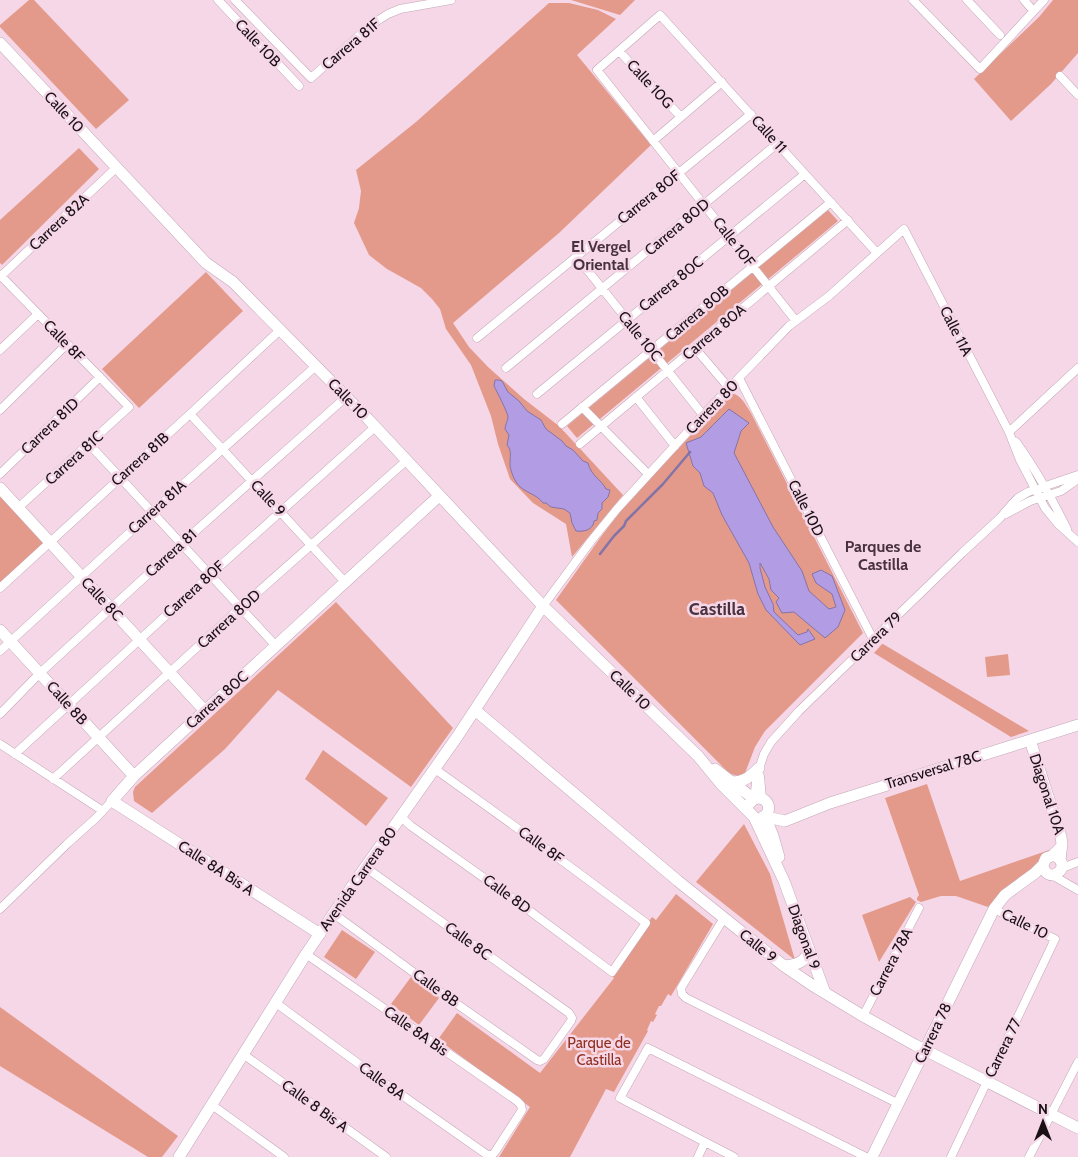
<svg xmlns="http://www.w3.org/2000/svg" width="1078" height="1157" font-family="Cabin,sans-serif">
<rect width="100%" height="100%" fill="#f5d7e7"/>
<!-- green -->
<path fill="#e49a8b" d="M29,0H34L129,100L96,129L0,27V25Z
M559,0H635L620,15L571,0Z
M1053,0H1078V53L1051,84L1011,121L974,79L1039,17Z
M549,3H569L598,10L616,19L577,55L651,145L559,233L453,323L469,347L488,367L524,399L559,426L623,495L572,557L566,524L533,503L510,479L498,444L491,416L471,365L446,329L440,309L432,299L421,288L387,269L369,255L354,223L359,208L361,191L356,170L416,122Z
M79,148L99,169L2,265L0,263V220Z
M828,210L838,221L577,438L567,426Z
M206,272L243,311L139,408L102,369Z
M730,393C741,394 745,404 751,413L863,633L765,731L755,747L745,773L739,776L731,774L727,771L556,600L600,538L623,508Z
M0,495L44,544L0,583Z
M336,602L453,728L411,787L278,690L225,749L152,813L134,801L133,792L135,787Z
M882,644H883L1029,731L1011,737L874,653Z
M1008,654L1010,675L987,677L985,657Z
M323,750L388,798L366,826L305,779Z
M927,784L960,881L1055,848L1056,849L994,901L988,907L956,896H941L921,902L917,900V898L919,895L885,798Z
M744,824L770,874L795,960L696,882Z
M676,894L713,924L671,996L668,994L661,1006H659L655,1014L657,1015L653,1022L651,1021L647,1030L648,1031L614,1092L606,1089L570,1157H499L530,1107L443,1043L444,1041L439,1038L457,1013L540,1073L614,978L611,975L652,917L656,920Z
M910,897L916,902L879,962L862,915Z
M342,930L375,952L356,979L324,957Z
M411,977L439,998L419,1025L391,1004Z
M0,1007L178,1136L162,1157H148L0,1066Z"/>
<!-- water -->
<path fill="#b29de5" stroke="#8473a7" d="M495,380H499L502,381L508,392L519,401L527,411L541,420L546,429L562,441L566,446L573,450L583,461L588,463C591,476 601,479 606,489L610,490L608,497L602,503V509L598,513L597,520L594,521C593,530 584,532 576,531L572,523L570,513L564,509L551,507L546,503H543C536,493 523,493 516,482C513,477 510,469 510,464C510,457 512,450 507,445L509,435L505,429C505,425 508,420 508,417C508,413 496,390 494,386Z
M729,409L749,423L741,431L734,453L773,527L802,571L809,591L829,609L836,607L832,594L816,583L812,574L821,570L832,576L845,610L838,627L825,638L794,612L782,613L776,602L779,598L771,590L769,579L760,563V568L765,587L773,604L774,612L798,635L807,632L808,629L815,639L800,645L766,610L758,594L749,563L722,515L713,493L704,486L700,473L693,466L686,443L701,437Z"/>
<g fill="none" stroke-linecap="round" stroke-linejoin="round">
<!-- stream -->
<path stroke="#8473a7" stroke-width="2.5" d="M600,554L614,536L624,526L626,521L663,484L690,452"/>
<defs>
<path id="street" d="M218,0L299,86
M235,0L311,78L362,33L377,21L388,14L400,9L451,0
M913,0L980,69L1044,0
M967,0L1000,35
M1024,0L1030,7
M619,51L681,117
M1060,76L1078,95
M653,141L722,82
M577,257L703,415
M0,275L129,407L18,508
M1,276L116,168
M796,321L597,70L660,15L877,253
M477,338L751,114
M695,348L729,388
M0,350L38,314
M506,368L778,143
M739,378L873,639
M537,394L805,174
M636,397L675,446
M582,407L648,474
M0,410L67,344
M190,414L345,582
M562,424L831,202
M1009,432L1078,368
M1016,442C1036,469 1052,499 1067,529
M89,444L276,646
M580,444L848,220
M0,474L100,377
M1006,514L1030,501L1061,491L1078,479
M0,588L190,414L280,330
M543,606L591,541L617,509L703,415L789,326L829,296L904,229L1009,432L1020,460L1045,508L1058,524L1078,542
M0,651L152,512L316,366
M0,714L40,673L181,544L346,397
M0,744L103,811
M15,754L210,575L375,427
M760,776L762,799
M53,779L240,608L406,461
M755,798V791L757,775L764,754L771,742L799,711L962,553L1000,518L1012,504L1018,498L1028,492L1078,475
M401,817L411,826L515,900L612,972L646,923L549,851L435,769
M1062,868L1078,862
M1052,875L1078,890
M0,909L67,844L96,818L112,801
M334,914L447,997L537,1060L540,1061L544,1059L571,1021L572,1018L569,1013L365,867
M724,918L681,988L682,994L686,998L899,1104
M276,1003L386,1084L486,1154L491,1156L495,1152L522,1110L521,1105L517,1101L306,954
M863,1016L919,908
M243,1054L386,1157
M212,1105L284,1157
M698,1157L705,1142
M734,1157L620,1098L648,1048L866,1157
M951,1157L1055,939L994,909
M1029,1157L1078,1062"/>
<path id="secondary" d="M0,43L206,263L233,282L368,419L543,606L698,756L721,784L754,817L784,881L825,993
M0,488L205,711
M0,630L134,776
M475,710L678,881L784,966L812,985L863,1016L915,1045L1078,1128
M1030,740L1061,837L1062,844L1060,859
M715,769L754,799
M732,782C744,782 750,777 759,768
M749,804C761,787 779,810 761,818
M766,815L771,818L785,821L830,803L1078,725
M765,816L773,836L779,857
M1043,865C1046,886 1074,869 1056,856
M320,934L112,801L134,776L439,496
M784,966C797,965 806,962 809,949
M179,1157L306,954L359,876L457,737L543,606
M872,1157L994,909L1005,895L1035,873L1043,865L1046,858L1052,856L1061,847"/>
</defs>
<!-- street casing -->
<use href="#street" stroke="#c3a7b6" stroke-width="9"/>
<!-- secondary casing -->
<use href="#secondary" stroke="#c3a7b6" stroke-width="12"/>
<!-- street -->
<use href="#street" stroke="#fff" stroke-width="8"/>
<!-- secondary -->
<use href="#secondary" stroke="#fff" stroke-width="11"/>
</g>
<g text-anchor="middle" stroke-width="5" stroke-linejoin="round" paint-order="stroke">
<!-- street labels -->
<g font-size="15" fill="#1a1016" stroke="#f5d7e7">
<text transform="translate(258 43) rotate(47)" y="5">Calle 10B</text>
<text transform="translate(351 44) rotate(-40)" y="5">Carrera 81F</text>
<text transform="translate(650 84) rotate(47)" y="5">Calle 10G</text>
<text transform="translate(64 112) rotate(47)" y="5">Calle 10</text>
<text transform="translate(769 134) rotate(48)" y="5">Calle 11</text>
<text transform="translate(649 197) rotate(-39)" y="5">Carrera 80F</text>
<text transform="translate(59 222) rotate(-43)" y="5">Carrera 82A</text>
<text transform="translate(677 227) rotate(-40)" y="5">Carrera 80D</text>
<text transform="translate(734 242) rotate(52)" y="5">Calle 10F</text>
<text transform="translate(671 284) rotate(-39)" y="5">Carrera 80C</text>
<text transform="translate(697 313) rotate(-40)" y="5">Carrera 80B</text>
<text transform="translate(956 331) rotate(63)" y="5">Calle 11A</text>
<text transform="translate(714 332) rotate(-40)" y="5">Carrera 80A</text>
<text transform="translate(640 336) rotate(51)" y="5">Calle 10C</text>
<text transform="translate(64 341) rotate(46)" y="5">Calle 8F</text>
<text transform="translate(348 399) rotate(46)" y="5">Calle 10</text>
<text transform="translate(712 407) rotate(-46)" y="5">Carrera 80</text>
<text transform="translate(50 426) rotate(-44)" y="5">Carrera 81D</text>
<text transform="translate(74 458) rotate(-42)" y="5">Carrera 81C</text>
<text transform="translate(140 459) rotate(-42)" y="5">Carrera 81B</text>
<text transform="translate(268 498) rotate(47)" y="5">Calle 9</text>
<text transform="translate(157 507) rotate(-42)" y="5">Carrera 81A</text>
<text transform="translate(806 508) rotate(63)" y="5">Calle 10D</text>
<text transform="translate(171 553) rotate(-42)" y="5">Carrera 81</text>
<text transform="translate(194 589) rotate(-42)" y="5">Carrera 80F</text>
<text transform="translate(102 599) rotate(47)" y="5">Calle 8C</text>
<text transform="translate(229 619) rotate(-42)" y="5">Carrera 80D</text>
<text transform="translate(876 637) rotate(-44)" y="5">Carrera 79</text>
<text transform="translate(630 690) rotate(44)" y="5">Calle 10</text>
<text transform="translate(217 700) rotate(-42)" y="5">Carrera 80C</text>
<text transform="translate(67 703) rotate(48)" y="5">Calle 8B</text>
<text transform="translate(933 770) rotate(-17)" y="5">Transversal 78C</text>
<text transform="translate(1047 794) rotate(72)" y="5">Diagonal 10A</text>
<text transform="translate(541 845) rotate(36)" y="5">Calle 8F</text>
<text transform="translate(216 868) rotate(33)" y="5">Calle 8A Bis A</text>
<text transform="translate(358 879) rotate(-55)" y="5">Avenida Carrera 80</text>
<text transform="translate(507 894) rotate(36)" y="5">Calle 8D</text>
<text transform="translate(1025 924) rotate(26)" y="5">Calle 10</text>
<text transform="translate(804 937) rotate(70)" y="5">Diagonal 9</text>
<text transform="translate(468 941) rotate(36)" y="5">Calle 8C</text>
<text transform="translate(758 946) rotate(39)" y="5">Calle 9</text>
<text transform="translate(891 962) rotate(-62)" y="5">Carrera 78A</text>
<text transform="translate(436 988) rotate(36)" y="5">Calle 8B</text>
<text transform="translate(416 1031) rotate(35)" y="5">Calle 8A Bis</text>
<text transform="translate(933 1033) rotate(-64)" y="5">Carrera 78</text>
<text transform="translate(1003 1048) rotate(-64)" y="5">Carrera 77</text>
<text transform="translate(382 1081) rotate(36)" y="5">Calle 8A</text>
<text transform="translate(315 1106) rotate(36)" y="5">Calle 8 Bis A</text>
</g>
<!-- park labels -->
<g font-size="15" fill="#91301f" stroke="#f5d7e7">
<text x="599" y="1048">Parque de<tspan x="599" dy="17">Castilla</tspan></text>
</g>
<!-- neighbourhood labels -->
<g font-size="16" font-weight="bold" fill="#49323f" stroke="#f5d7e7">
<text x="601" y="252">El Vergel<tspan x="601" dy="18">Oriental</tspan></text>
<text x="883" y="552">Parques de<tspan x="883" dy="18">Castilla</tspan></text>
</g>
<!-- quarter labels -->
<g font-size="18" font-weight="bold" fill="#49323f" stroke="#f5d7e7">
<text x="717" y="615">Castilla</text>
</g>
</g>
<!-- north arrow -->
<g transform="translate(1043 1122)" stroke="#f5d7e7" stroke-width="4" paint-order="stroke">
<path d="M0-4L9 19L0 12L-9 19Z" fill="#1a1016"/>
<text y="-8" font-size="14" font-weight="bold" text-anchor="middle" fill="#1a1016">N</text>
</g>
</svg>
